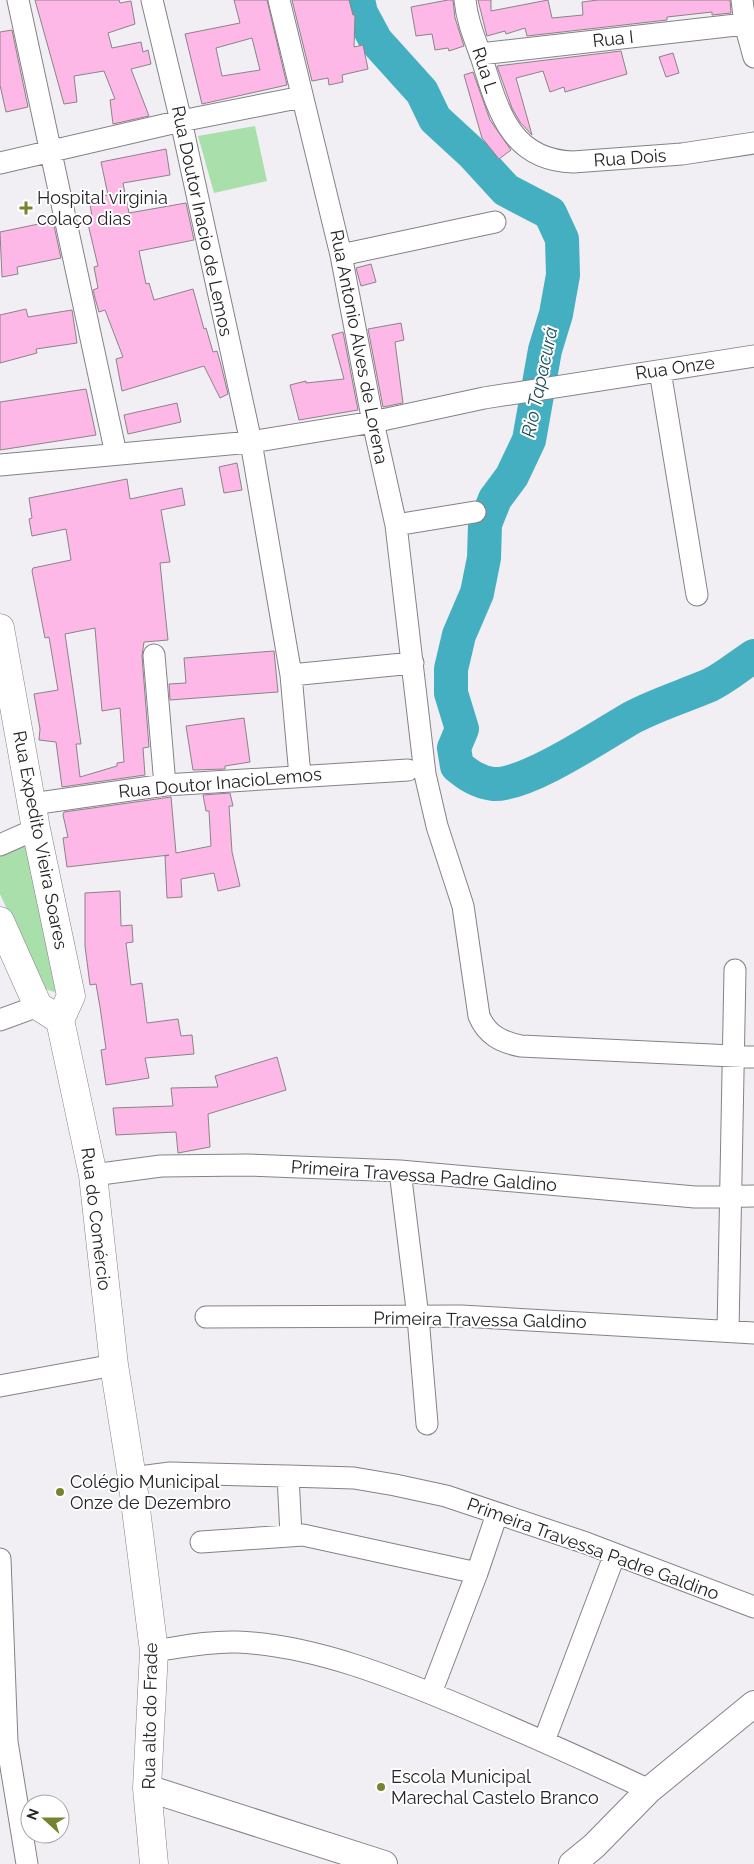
<svg xmlns="http://www.w3.org/2000/svg" width="754" height="1864" font-family="Raleway,sans-serif">
<rect width="100%" height="100%" fill="#f1eef4"/>
<!-- green -->
<path fill="#a9dfaa" d="M255,126L267,181L214,193L198,136Z
M21,846L26,847L58,987L54,992L43,988L0,894V855Z"/>
<g fill="none" stroke-linecap="round" stroke-linejoin="round">
<!-- river -->
<path stroke="#43afc0" stroke-width="34" d="M358,0L361,13L376,41L422,92L435,119L473,154L506,190L550,213L562,239L563,275L556,314L545,350L529,440L512,476L495,499L485,524L484,558L477,593L459,635L451,669V693L462,729L454,748L457,766C468,775 478,782 493,784C527,786 603,734 633,717C658,704 684,696 710,685C725,678 740,665 754,656"/>
</g>
<!-- building -->
<path fill="#feb8e7" stroke="#8a8488" fill-rule="evenodd" d="M35,0H119L120,3L131,1L135,24L108,33L112,48L141,42L143,52L148,50L151,64L131,69L149,116L113,124L110,100L115,99L104,71L74,76L77,102L64,104Z
M234,0H267L287,85L202,104L185,34L240,23ZM252,38L260,70L222,76L216,48Z
M292,0H349L353,15H355L354,47L363,45L368,69L342,75L343,82L329,85L328,78L312,81Z
M448,0H453L455,18L464,46L449,51L448,48L435,50L432,34L416,36L411,7Z
M478,0H491V11L548,0L552,18L583,15L582,2L598,0H730L731,13L712,15V12L667,17V20L527,36L525,28L506,34L505,31L487,36Z
M12,30L28,107L6,112L0,85V32Z
M621,51L627,74L565,92L564,87L550,92L543,71L516,78L532,135L520,122L512,108L497,66Z
M673,53L679,73L666,77L659,57Z
M473,72L490,120L511,150L499,159L482,138L464,75Z
M166,149L170,175L123,183L129,213L186,203L194,240L139,251L146,284L149,283L154,300L193,289L204,329L206,328L213,352L217,351L221,365L228,394L220,398L204,366L122,391L116,359L123,357L105,310L99,312L95,298L93,290L98,288L94,267L98,266L88,224L93,223L89,198L108,195L101,162Z
M53,221L61,258L17,267L18,274L2,277L0,232Z
M371,264L376,282L361,286L356,268Z
M26,309L28,317L72,310L77,343L36,349L37,353L0,363V315Z
M401,323L404,340L395,342L403,403L383,407L368,329Z
M343,332L358,410L299,420L290,385L306,381V383L344,379L332,335Z
M86,389L96,435L0,450V402Z
M177,403L181,422L128,434L124,415Z
M237,463L242,490L224,493L219,467Z
M127,479L130,499L182,488L185,505L161,510L170,562L160,563L168,640L144,642L142,656L149,747L143,748L145,775L62,787L56,742L39,740L40,729L34,694L58,690L49,637L45,638L32,571L33,568L71,560L66,529L32,536L29,519L32,518L29,498ZM95,628L102,711L120,708L124,762L117,763V766L80,777L76,744H81L65,634Z
M274,651L278,692L170,700L169,684L186,683L184,658Z
M244,718L250,762L225,766V769L193,770L186,726Z
M230,793L233,806H229L232,852L240,886L218,891L214,873L181,879L182,897L167,898L165,856L169,855L67,867L63,838L68,837L63,815L64,812L171,797L176,853L211,846L209,811H206L203,795Z
M120,891L121,926L132,925L133,942L126,943L131,985L142,983L147,1023L178,1019L181,1036L192,1035L194,1054L145,1058L149,1078L106,1085L101,1050L106,1049L100,1007L96,984L90,985L85,946V893Z
M277,1057L286,1090L208,1114L210,1147L178,1153L176,1132L116,1135L113,1108L173,1106L171,1088L218,1087L215,1076Z"/>
<g fill="none" stroke-linecap="round" stroke-linejoin="round">
<defs>
<path id="minor" d="M18,0L116,454
M152,0L181,121L251,442L291,675L300,776
M279,0L341,255L373,422L396,525L425,774L437,826L463,906L479,1016C487,1035 501,1042 521,1046L754,1057
M465,0C467,21 475,39 482,59C498,110 510,160 573,162L682,154L754,143
M742,0L745,24L754,57
M480,54L745,24
M0,163L181,121L302,97
M341,255L495,222
M660,371L697,595
M0,465L251,442L373,422L484,398L754,356
M396,525L475,512
M154,655L165,785
M291,675L413,663
M32,804L165,785L408,770
M0,845L36,829
M0,1020L38,1006
M400,1171L418,1317L427,1424
M93,1175L161,1166L248,1165L400,1171L695,1197L754,1196
M206,1317L461,1316L754,1333
M728,1331L735,970
M0,1386L114,1365
M288,1476L291,1534
M132,1478L170,1473L288,1476L354,1478L395,1485L446,1496L586,1543L754,1607
M201,1542L303,1535L477,1573
M0,1559L7,1742L27,1864
M154,1651C181,1647 209,1641 237,1642C314,1645 395,1678 466,1708C527,1734 588,1761 649,1790
M431,1693L477,1573L497,1514
M544,1741L615,1554"/>
<path id="tertiary" d="M147,1788L384,1864
M572,1864L594,1846L649,1790L754,1704"/>
<path id="secondary" d="M0,628L36,829L71,996L60,1020
M0,921L38,1006L60,1020L93,1175L114,1365L132,1478L154,1651L147,1788L154,1864"/>
</defs>
<!-- minor casing -->
<use href="#minor" stroke="#858287" stroke-width="23"/>
<!-- tertiary casing -->
<use href="#tertiary" stroke="#858287" stroke-width="28"/>
<!-- secondary casing -->
<use href="#secondary" stroke="#858287" stroke-width="29"/>
<!-- minor -->
<use href="#minor" stroke="#fff" stroke-width="21"/>
<!-- tertiary -->
<use href="#tertiary" stroke="#fff" stroke-width="26"/>
<!-- secondary -->
<use href="#secondary" stroke="#fff" stroke-width="28"/>
</g>
<!-- markers -->
<g fill="#788330" stroke="#fff" stroke-width="2">
<path d="M23.5 200.5h5v5h5v5h-5v5h-5v-5h-5v-5h5z"/>
<circle cx="60" cy="1492" r="5"/>
<circle cx="381" cy="1787" r="5"/>
</g>
<g text-anchor="middle" stroke-width="4" stroke-linejoin="round" paint-order="stroke">
<!-- street labels -->
<g font-size="18" fill="#252427" stroke="#fff">
<text transform="translate(613 39) rotate(-6)" y="6">Rua I</text>
<text transform="translate(485 70) rotate(72)" y="6">Rua L</text>
<text transform="translate(630 158) rotate(-4)" y="6">Rua Dois</text>
<text transform="translate(202 221) rotate(78)" y="6">Rua Doutor Inacio de Lemos</text>
<text transform="translate(359 347) rotate(79)" y="6">Rua Antonio Alves de Lorena</text>
<text transform="translate(675 368) rotate(-8)" y="6">Rua Onze</text>
<text transform="translate(220 783) rotate(-5)" y="6">Rua Doutor InacioLemos</text>
<text transform="translate(40 840) rotate(79)" y="6">Rua Expedito Vieira Soares</text>
<text transform="translate(424 1176) rotate(4)" y="6">Primeira Travessa Padre Galdino</text>
<text transform="translate(96 1219) rotate(83)" y="6">Rua do Comércio</text>
<text transform="translate(480 1320) rotate(1)" y="6">Primeira Travessa Galdino</text>
<text transform="translate(593 1549) rotate(20)" y="6">Primeira Travessa Padre Galdino</text>
<text transform="translate(150 1716) rotate(-89)" y="6">Rua alto do Frade</text>
</g>
<!-- poi labels -->
<g font-size="18" fill="#252427" stroke="#fff" text-anchor="start">
<text x="37" y="204">Hospital virginia<tspan x="37" dy="21">colaço dias</tspan></text>
<text x="70" y="1488">Colégio Municipal<tspan x="70" dy="21">Onze de Dezembro</tspan></text>
<text x="391" y="1783">Escola Municipal<tspan x="391" dy="21">Marechal Castelo Branco</tspan></text>
</g>
<!-- water labels -->
<g font-size="19" font-style="italic" fill="#1e4d54" stroke="#fff">
<text transform="translate(539 382) rotate(-78)" y="7">Rio Tapacurá</text>
</g>
</g>
<!-- north arrow -->
<g transform="translate(45 1819) rotate(291)"><circle r="24" fill="#ffffff" stroke="#a8a7a9"/>
<path d="M0-4L9 19L0 12L-9 19Z" fill="#788330"/>
<text y="-8" font-size="14" font-weight="bold" text-anchor="middle" fill="#252427">N</text>
</g>
</svg>
